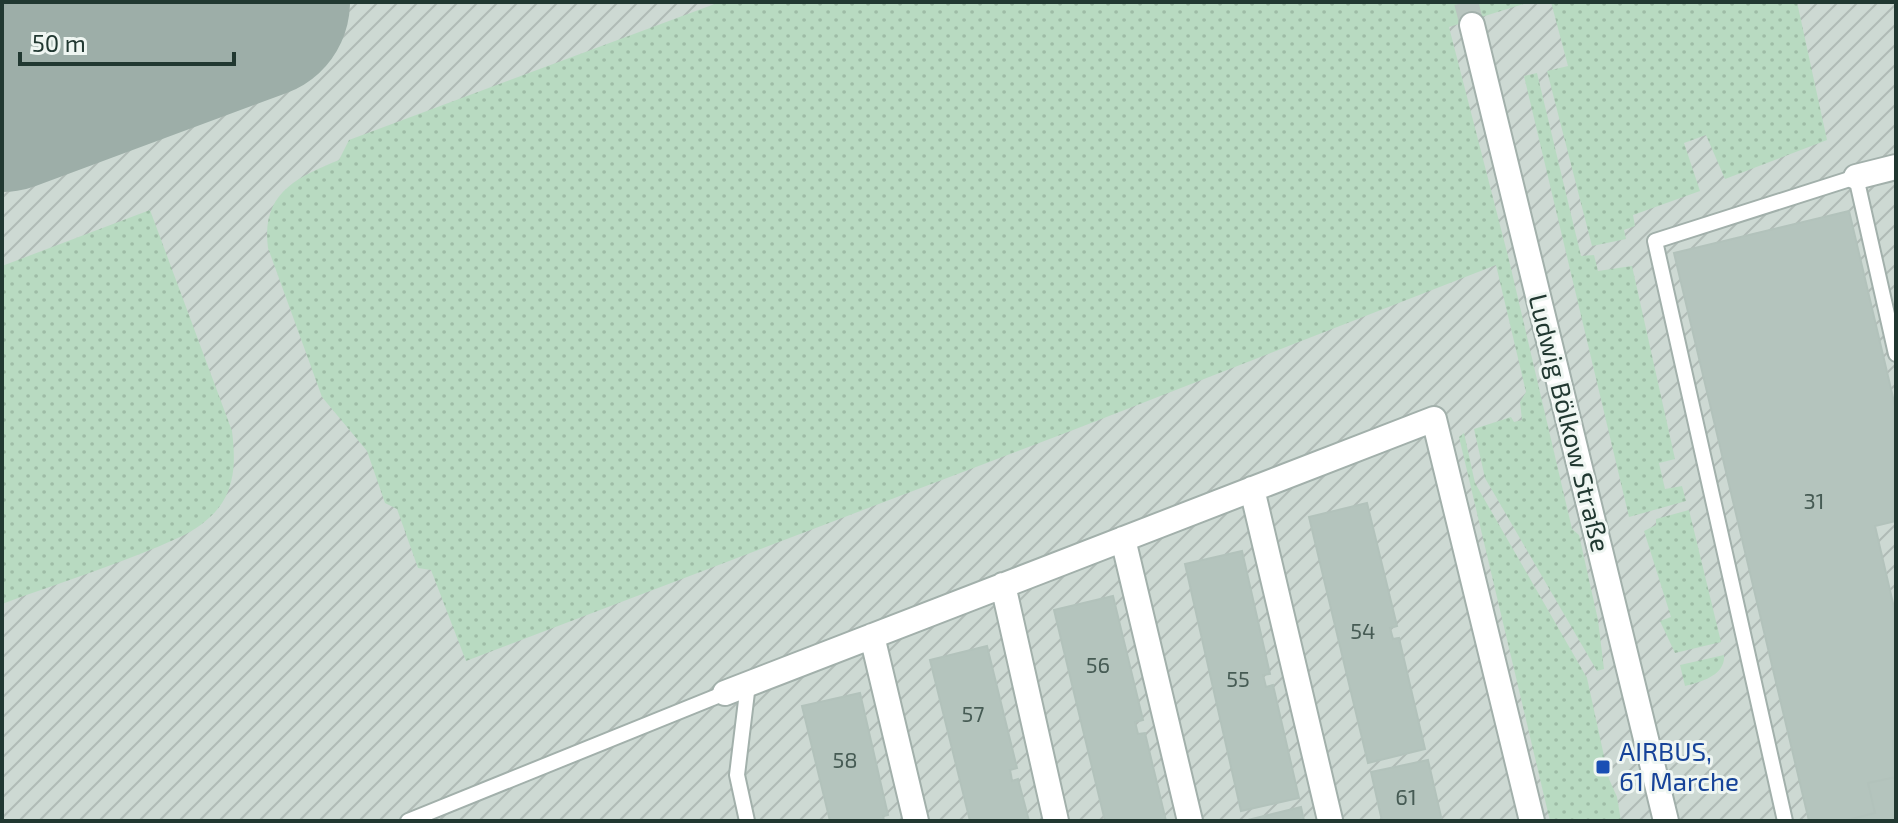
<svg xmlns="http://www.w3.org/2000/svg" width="1898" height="823" font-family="'Exo 2',sans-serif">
<defs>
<pattern id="industrial-furrows" width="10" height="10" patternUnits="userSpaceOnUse" patternTransform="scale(2)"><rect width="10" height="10" fill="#cdd9d3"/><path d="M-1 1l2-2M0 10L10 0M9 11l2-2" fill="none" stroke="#b0bbb6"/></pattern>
<pattern id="green-dots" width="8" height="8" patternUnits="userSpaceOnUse" patternTransform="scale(2)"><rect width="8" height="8" fill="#b8dac1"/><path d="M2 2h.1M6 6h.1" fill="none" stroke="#9ebca6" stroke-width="1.8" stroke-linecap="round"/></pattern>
</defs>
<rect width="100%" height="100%" fill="#dfe9e4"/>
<!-- industrial -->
<path fill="url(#industrial-furrows)" d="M2,2H1896V821H2Z"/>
<!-- green -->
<path fill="url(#green-dots)" d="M720,2H1530L1449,27L1509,260L1572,529L1579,535L1598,620L1604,669L1597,671L1485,478L1474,429L1511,417L1514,422L1522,420L1520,402L1526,392L1496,265L1068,432L466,661L431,570L418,568L397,509L385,503L367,451L322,397L268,248C261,194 295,178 339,160L349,140Z
M1551,2H1797L1827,140L1725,179L1706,135L1684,143L1700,191L1633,215L1635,226L1624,230L1626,239L1592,246L1547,71L1568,66Z
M1537,73L1581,256L1594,255L1598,271L1632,266L1675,459L1659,463L1665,489L1682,486L1686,501L1629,517L1524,76Z
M150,210L232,431C235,456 236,481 222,503C213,517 196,530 180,537C124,563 61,582 2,604V266Z
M1464,433L1475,483L1587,678L1609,779L1617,797L1621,821H1550L1459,437Z
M1689,510L1721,642L1675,653L1660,621L1671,617L1644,531L1656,525V519Z
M1724,655C1726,675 1701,682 1685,686L1680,665Z"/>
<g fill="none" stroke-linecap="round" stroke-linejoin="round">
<!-- taxiway -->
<path stroke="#9daea8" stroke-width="78" d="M167,2L208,9L247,4"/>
<!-- runway -->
<path stroke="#9daea8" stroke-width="194" d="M2,95L253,2"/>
</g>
<!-- building -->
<path fill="#b4c4bd" stroke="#b2c2bb" stroke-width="2" d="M1849,211L1896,410V521L1875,526L1896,616V741H1893L1896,777L1868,783L1875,813L1844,821H1809L1674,253Z
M1367,503L1397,626L1390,628L1393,639L1399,638L1425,749L1368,763L1309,517Z
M1242,551L1270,674L1263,675L1266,687L1273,685L1299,798L1241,811L1185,564Z
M1113,596L1143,720L1135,722L1138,734L1145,733L1166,821H1105L1054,610Z
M987,646L1017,768L1010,770L1011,775L1012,781L1018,779L1029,821H970L930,660Z
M860,693L888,815L883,816L884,821H830L802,706Z
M1428,760L1442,821H1382L1371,772Z
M1896,777V821H1844L1875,813L1868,783Z
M1301,807L1304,821H1244Z"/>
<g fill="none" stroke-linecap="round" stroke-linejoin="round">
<!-- street-tunnel -->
<path stroke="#b9c6c0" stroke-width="24" stroke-dasharray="24 12" stroke-linecap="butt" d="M1466,2L1472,25"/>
<defs>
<path id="lane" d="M408,821L725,693
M747,821L737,775L748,684
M1785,821L1655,241L1856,177L1896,354"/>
<path id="street" d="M1472,25L1666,821
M1856,177L1896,167
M1252,489L1330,820
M1123,539L1190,821
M1003,585L1056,821
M872,636L916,821
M725,693L1434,419L1532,821"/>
</defs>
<!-- lane casing -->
<use href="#lane" stroke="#a2b0ab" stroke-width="18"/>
<!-- street casing -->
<use href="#street" stroke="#a2b0ab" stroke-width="28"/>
<!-- lane -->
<use href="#lane" stroke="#fff" stroke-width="14"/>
<!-- street -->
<use href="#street" stroke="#fff" stroke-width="24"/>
</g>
<!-- markers -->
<rect fill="#1a4fb4" stroke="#eff6f2" stroke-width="3" x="1595" y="759" width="16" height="16" rx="4"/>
<g text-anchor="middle" stroke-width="6" stroke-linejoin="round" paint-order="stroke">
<!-- number labels -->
<g font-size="22" fill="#465b54">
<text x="1814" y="509">31</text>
<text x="1363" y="639">54</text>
<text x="1098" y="673">56</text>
<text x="1238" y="687">55</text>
<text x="973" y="722">57</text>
<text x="845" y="768">58</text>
<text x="1406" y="805">61</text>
</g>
<!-- street labels -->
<g font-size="26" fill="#213831" stroke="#eff6f2">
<text transform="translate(1569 423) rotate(76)" y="9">Ludwig Bölkow Straße</text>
</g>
<!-- transit labels -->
<g font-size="26" fill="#164399" stroke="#eff6f2" text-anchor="start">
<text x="1619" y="761">AIRBUS,<tspan x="1619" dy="30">61 Marche</tspan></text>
</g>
</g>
<!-- border -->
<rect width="1898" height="823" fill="none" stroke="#213831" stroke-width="8"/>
<!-- scale -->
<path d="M20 52v12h214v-12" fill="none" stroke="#213831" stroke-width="4"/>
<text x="32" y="52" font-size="24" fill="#213831" stroke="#eff6f2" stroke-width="6" paint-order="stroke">50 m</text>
</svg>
